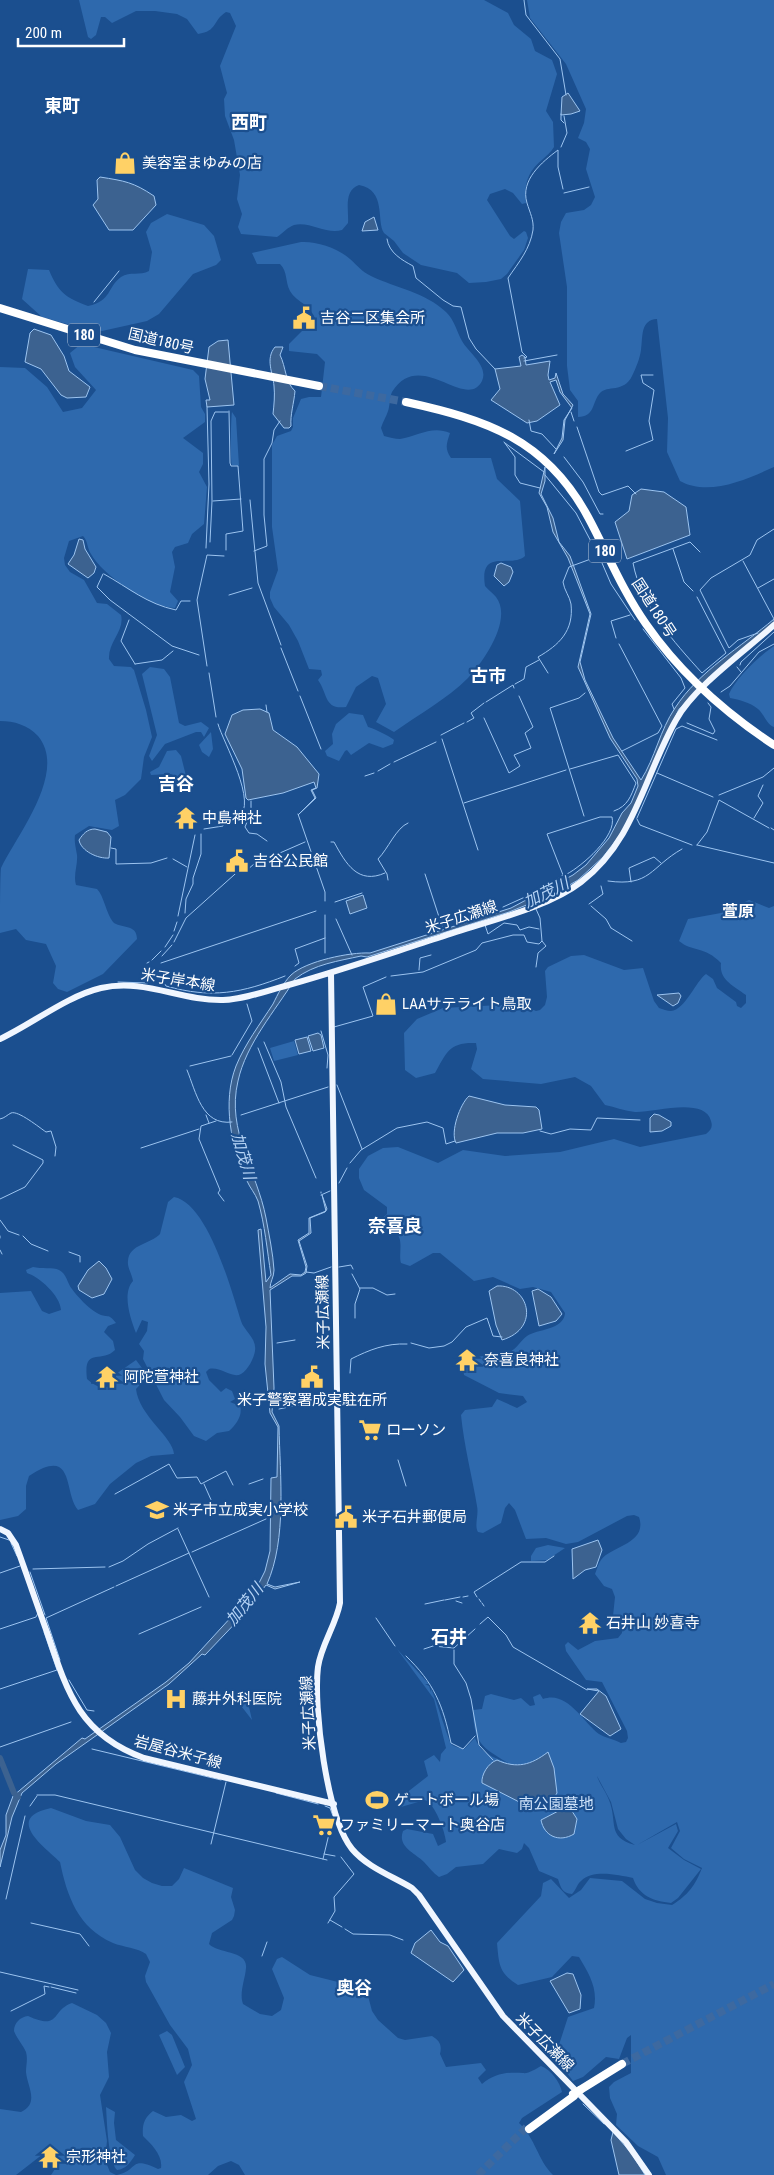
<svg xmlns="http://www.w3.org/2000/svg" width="774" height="2175" font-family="'Roboto Condensed','Noto Sans JP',sans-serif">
<rect width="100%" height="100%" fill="#1b4f8f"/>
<!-- green -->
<path fill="#2e69ad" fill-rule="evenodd" d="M79,0H484L508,13L514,25L531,39L535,51L552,60L557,74L546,111L553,122L554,147C551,152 547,155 543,159C527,172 524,184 526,203L522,204L513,193L505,189L490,194L487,200L510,236L514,239L524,231L526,232L528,238L524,250L507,274L501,279L486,282L469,283L457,273L421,265L403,253L394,241L384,233C376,221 387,190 359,185C343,191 349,210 348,223L342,230C327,235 310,221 294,225C288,227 283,233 277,237L241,234L238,227L242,214L237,199L240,175L234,140L225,116L224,99L227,93L220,66L236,26L230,13L226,12C212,21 218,31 198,34L187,19L177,14L155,11H136L112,23L105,17H101L96,35L91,39L88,37Z
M527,0H774V467C747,479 709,497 680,481L667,452L668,418L657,319C640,320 643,337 641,350C640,358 636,368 632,376C624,393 607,385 600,393C592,402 595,417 578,417V401L570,390L567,366V287L559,233L561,222L566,213L584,210L591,205L595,197L586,169L590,149L586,142L578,138L584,123L586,109L566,64L530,18Z
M167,214L204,225L214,236L221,260L216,265L193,274L159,314L147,321L102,331L74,326L42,317L22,299L28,269L49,270C58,292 66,298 88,306C112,301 107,287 121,277C130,271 140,276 149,271L152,252L146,232L151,223Z
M301,242C316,241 338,248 350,259C357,265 362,272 371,276C396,288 425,292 446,312C454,319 457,332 462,341C468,352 489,366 482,381C466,412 420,347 392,392C390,396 390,403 389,407C388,414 383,421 381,428L384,436C389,437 395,439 400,439C418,436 432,425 450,433C447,443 444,448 451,458H491L497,479L520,501L525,556C511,569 479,547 485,586C488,590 493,593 496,597C513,619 484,661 468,678C447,699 418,715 394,732L376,722L386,704L378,678L372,676L356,687L346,707C324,710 328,694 318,680L322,675L321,670L309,669L298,641L289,625L274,607L270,598V592L278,570L272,527V445L277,436L291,431L293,427V418L301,399L309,397H321L325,362L317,354L289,351V344L305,328L313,325L315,318C307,301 298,304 290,291C285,282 288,272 280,264H257L252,253Z
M81,344L193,370L199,376L201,407L205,414V422L183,438L203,453V464L199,472L207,487L204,524L192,534L188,543L175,547L172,552L175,567L170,592L178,601L175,608C151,608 102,575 91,554C87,548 88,541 83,536L69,541L64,558L65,565L70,572L84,580L97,603L107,604L121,615C125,630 108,642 109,659L114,666L131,667L134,670L146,710L152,737L144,757L141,779L125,795L115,800L119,826L112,830L89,826L75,835C74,843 76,848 77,855C78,865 73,875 76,885L97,889C104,896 106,913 113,922C120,929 137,923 137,939L103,974L67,992L58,989L53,983L56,966L46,944L26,940L16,929L0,933C0,922 0,875 1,868C17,835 68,772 38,736C28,725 14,721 0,721V367L25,368L47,387L63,412L82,408L96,390L75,367L70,353Z
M232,412L236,418L239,466L232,465C230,460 231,416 232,412Z
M774,646V727C767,725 764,714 758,709C749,702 740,700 730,698L729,694C736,678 759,656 774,646Z
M150,667L164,669L170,677L179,723L185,726L201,722L209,728L204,737L201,732H196L165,744L152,761L149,756L157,735L142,674Z
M349,713L363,715L368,727C373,728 391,737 394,740L393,744L383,748L369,743L351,755L347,750L345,751L339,761L327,756L325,751L333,744L332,734L336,724Z
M211,732L213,749L209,757L202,752L199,745Z
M176,750L181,756L187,780H182L171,774L151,775L150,772L159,767L167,751Z
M749,900L769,908L774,906V2175H666L658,2157L638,2146L616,2125L617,2114L610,2098L609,2087L614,2082L631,2073V2035L627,2038L619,2059L606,2057L583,2077L573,2081L555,2057L568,2017L594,2008C598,1988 589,1974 579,1957L572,1956L552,1977L518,1985C499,1973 499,1965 497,1943L541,1896L543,1883L551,1879L569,1898L581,1890L590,1878L622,1881L645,1899L657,1903L672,1905C688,1895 695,1886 702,1868L684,1859L671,1848L680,1831L677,1822L637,1845L676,1824L678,1831L668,1848L684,1860L701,1869L678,1898L671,1903C653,1901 639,1896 633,1878C618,1875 593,1869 581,1881C577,1884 576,1890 572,1894C562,1893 561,1888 558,1879L539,1871L529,1848L515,1834L524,1843L522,1849L517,1853L499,1849L483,1864L456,1867L447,1874L439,1877C433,1873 429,1867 424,1862C415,1853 397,1847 403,1831L407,1829L433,1834L438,1846L446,1842C445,1831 435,1804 425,1800L401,1807L396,1801L428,1776L424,1761L434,1755L440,1762L441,1754L446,1748L434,1699L397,1649L429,1684H425L429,1686L431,1692V1689C437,1700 448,1741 452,1745C455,1747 460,1748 464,1749L475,1738C481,1754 493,1757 508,1763C482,1747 474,1744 473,1710L482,1709L485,1696L491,1694L514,1700L521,1698L530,1706L535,1705L533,1697L540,1694L543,1699C567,1690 583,1722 599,1734C605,1738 614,1739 621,1743L626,1742L628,1738L627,1731L602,1682L586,1680L566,1651L565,1645L568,1642L578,1650L595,1641L618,1638L622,1633V1627L613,1616L615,1597L612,1589L604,1586L595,1574C597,1569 598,1564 601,1560C611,1546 648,1544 639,1517L634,1515L627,1516L578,1542L566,1544L546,1538L526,1539L515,1510L509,1503L505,1508L501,1523L483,1533L478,1532C474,1525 479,1515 477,1506C472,1476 464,1446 461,1415L465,1410L492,1407L497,1399L517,1408L527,1402L523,1396L499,1393L464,1375L463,1368C477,1350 490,1359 509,1352C517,1349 520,1341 527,1336C537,1329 564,1330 565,1313L551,1292L533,1287L520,1289L493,1277L474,1281L440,1253H433L410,1266L401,1263C398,1254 405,1237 394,1232C390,1230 386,1232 381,1231L380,1220L387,1214V1207L364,1190L359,1178V1169L368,1156L383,1148L398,1147L438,1163L463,1150L505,1156L560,1152L614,1139L640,1147L706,1134C711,1130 713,1127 711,1121C705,1096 652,1113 635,1112C625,1111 615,1107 605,1105L591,1086L575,1077L541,1084L483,1079L471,1069L477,1049L476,1043C449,1042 447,1052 435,1073L416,1078L405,1070L404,1033L417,1019L443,1008L520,1004L536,1011L540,1010L545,1005L547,997L545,971L548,967L571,956L584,955L624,970L643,968L654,1001L659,1008C663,1009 667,1011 671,1011C685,1010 696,981 706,974L713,979L717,988L736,1002L737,1006L741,1008L746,1003V995C733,985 719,980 721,963C705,946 692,952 679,941L688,919L721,913ZM597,1776L611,1802L618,1829L626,1839L635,1845C606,1837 618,1822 609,1800C606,1792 599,1783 597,1776Z
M294,1041L298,1055L274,1061L270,1048Z
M174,1197C208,1203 232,1292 241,1321C244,1331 257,1338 255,1351C254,1358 248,1370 241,1374C232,1379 220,1366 209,1369L206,1372L209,1380L221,1392L226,1388L232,1391L235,1399L230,1402L240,1406C243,1415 236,1425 229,1431L217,1433L206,1441L194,1436L180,1417L164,1400L143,1359L144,1351L139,1344L147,1331L148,1322L142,1320L136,1333C130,1318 122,1293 133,1281C132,1274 127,1267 128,1261C129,1244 151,1244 160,1234L168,1202Z
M33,1267C41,1269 53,1267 59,1270C67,1274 67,1283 72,1289C77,1296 89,1309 97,1313C107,1319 108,1312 116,1323L108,1326L104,1332L113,1341L115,1350C101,1364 83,1346 87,1379C97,1388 106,1391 116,1381V1374L136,1360L148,1376L136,1389C139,1416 173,1437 174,1454L151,1456L136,1463L110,1484L95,1504L78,1510C63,1493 76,1445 29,1476L26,1486V1509L18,1516L0,1520V1293L31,1291L42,1311L49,1314L61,1310C60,1295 39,1277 27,1273L26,1270Z
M548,1545L565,1548L547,1560L531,1561V1556L536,1548Z
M239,1694L252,1696L249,1707L252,1720L235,1698Z
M51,1808L86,1821L110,1825L120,1837L135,1870L143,1878L152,1883L162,1886H172L179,1879L184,1868L233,1888L231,1897L235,1910L234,1916L232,1920L212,1933L209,1944C218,1954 248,1950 246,1968C245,1980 239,1993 243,2004L260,2014L272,2016L281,2010L284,1998L272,1969L277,1959L282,1957L310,1975L362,1988L367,1992L372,2011L378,2020L398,2038L405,2040L432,2036C440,2041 442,2045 440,2054L446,2067L481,2063L486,2070L478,2078L482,2084C495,2073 508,2072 523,2073C528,2074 536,2069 541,2066C551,2070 560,2082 562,2092L522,2118L519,2123C536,2139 537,2159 553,2175H245L239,2165L231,2161L218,2166L208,2175H117C139,2171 128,2155 158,2169L161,2168C163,2155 151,2144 143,2136C142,2125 144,2118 153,2111L166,2117L181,2115L192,2121L196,2119L184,2082L192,2065L188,2049L170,2025L146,1982L145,1976L150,1962L146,1954C138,1948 123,1947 113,1943C78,1928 67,1896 60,1862C45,1847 3,1818 51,1808Z
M72,2003L97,2015L106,2023L111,2033L107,2052L109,2077L100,2095L107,2141L105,2160L110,2172L116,2175H51C57,2167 62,2154 52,2147L16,2175H0V2109L21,2112C40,2103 27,2086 26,2072C26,2065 28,2059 26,2052C23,2045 17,2039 14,2031C14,2023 20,2017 28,2016C61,2031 51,2010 72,2003Z
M167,2031L172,2035L185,2067L177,2075L159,2035Z
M106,2107L115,2112L114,2123L116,2140L135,2155C130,2163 126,2169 117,2170C108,2161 107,2122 106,2107Z"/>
<!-- water -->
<path fill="#3c6290" stroke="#9cc4f0" d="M568,93L580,111L571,114L561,115L562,97Z
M100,177C125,181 133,182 154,196L156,205L133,230H109L93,205L98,199L97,180Z
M374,217L378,230L362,231L365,222Z
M34,329L51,335L64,356L69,371L90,387L86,397L67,398L61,395L41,369L25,362L30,333Z
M228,340L234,405L207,407L206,400H210L205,379L209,347L218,341Z
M275,347H283L280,355C286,367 285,382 295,391C294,403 290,415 291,426L289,428H284L273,414C274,405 275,395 274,386C273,373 265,359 275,347Z
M522,355L525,357L526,365L550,361L548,375L549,380L555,378L556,373L563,394L573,405L565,420L563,440L554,454L562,438L564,420L572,408L560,392L556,380L550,382L560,405L537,421L527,423L491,400L500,389L495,369L521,366L519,357Z
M545,467V481L541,494L553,518L559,542L570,556L591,614L580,662L585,680L613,738L641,780C655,758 660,730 675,708C699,671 741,647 774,619V623L679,709L633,811L620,835L603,857L578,880L554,894L509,912L367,957L361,956C339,961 314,964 295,979C275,1011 246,1044 238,1081C226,1131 257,1171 266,1218C269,1235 273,1253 274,1270C274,1277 270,1282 270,1288L290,1274L301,1275L305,1272L306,1267L298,1240L309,1233V1218L326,1211L322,1195L327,1209L325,1212L310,1218L311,1233L299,1241L307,1266L306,1273L301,1276H292L270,1290L274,1388L272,1412L279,1426C280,1476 287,1539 267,1584L275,1587L300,1582L275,1589L266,1585L244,1614L205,1655L202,1654L169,1684L56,1764L22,1793L12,1817L0,1867V1850L6,1835V1815L13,1796L82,1738L85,1739L166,1682L189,1663L255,1591L265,1571L270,1551L271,1478L277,1477L278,1427L270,1413L265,1364L266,1327L258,1230L261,1229L266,1282L271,1275C267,1250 265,1225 258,1201C255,1193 250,1188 247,1181C231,1147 222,1102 236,1066C245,1044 260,1024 273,1004C278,994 283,983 291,975C306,961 350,952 370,953L511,908L573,875L586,865L609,838L622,813L631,803L638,786L637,779L610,738L578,667L590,614L568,558L553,532L547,507L539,493Z
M641,489L664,492L686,507L690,535L627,559L615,522L629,511L632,495Z
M79,539L83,540L85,549L96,567L94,573L88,578L68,564L74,555Z
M501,563L511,567L513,572L509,582L504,586L494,576L497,565Z
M260,709L269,713L273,730L297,747L319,774L317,788L312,790L316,798L298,815L315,798L311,790L316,788L314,782L283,793L248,800L246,798L242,769L225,734L232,715L243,710Z
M95,829L107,832L111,837L109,858C98,859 81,851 79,840C83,834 87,829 95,829Z
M363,895L367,908L350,914L346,901Z
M679,993L681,996L678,1003L673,1006L657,995Z
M318,1033L321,1035L324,1048L313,1051L308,1036Z
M307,1037L311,1051L299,1054L295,1040Z
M469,1096L505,1105L536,1107L539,1110L542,1129L523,1133H497L456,1143C450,1132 460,1104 469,1096Z
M654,1114L659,1115L671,1122V1126L662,1131L650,1132V1118Z
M99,1261L106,1268L112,1279L104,1294L92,1298L79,1290L78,1286L88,1270Z
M497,1286C528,1284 542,1328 502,1340L496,1325L489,1291Z
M538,1289L551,1297L562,1314L556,1321L539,1326L532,1291Z
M598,1540L602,1550L596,1567L585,1570L573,1579L572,1549Z
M587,1689H597L606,1696L621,1729L610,1736L580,1714L599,1691Z
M548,1752L554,1768L557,1793L548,1807L535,1810L482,1783C481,1775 488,1763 497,1760C517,1769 531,1765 548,1752Z
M566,1807L570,1808L577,1819L574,1834C559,1843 544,1836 541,1820Z
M431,1930L440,1942L448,1946L464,1970L453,1982L411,1953L415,1943Z
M567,1973L573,1974L581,1995L580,2009L569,2013L550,1981Z
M613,2132L632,2154L645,2175H619L611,2140Z"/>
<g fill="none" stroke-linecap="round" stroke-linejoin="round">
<!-- stream -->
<path stroke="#9cc4f0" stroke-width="1" d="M524,0L526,15L560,59L566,95
M561,114V120L564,123
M561,147L567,133L564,116
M564,193L589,187
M387,239C389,253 402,260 413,266L416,278L443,300L453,306L461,307L469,338L476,349L495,369
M94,302L119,271
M524,358L527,357L522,352L508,278C519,262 530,249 533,230C534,220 530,213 527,203C520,180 542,162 558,150V167L563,189
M524,361L557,355
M571,412L574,421
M529,420L531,431L542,434L556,449
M577,427L599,492L602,495L628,486L636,494
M504,442L515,457V475L520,483L540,488
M505,443L544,472
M626,451L653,440L649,421L654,390L643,383L641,375H653
M564,457L583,482L600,514H603
M545,475L576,513L596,551
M250,500L258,583L281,645
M213,501L241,499
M210,542L212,501L211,421L215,412H228
M206,548L209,484L207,407
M673,549L684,582L693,591
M226,550V534L243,531L238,466H231L230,463L229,411
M254,551L267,546L264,515V459L272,443L274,430L280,421
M743,561L774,619
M103,574L97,587L110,600L172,646L199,655
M104,574C129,588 147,604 176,610L181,601H190
M758,588L774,579
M229,595L252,588
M697,597L726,653L702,673C674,642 641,606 633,563L690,542L700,552
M129,620L121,641L135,664
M643,629L681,678L685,688L672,704L674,709
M758,633L738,640L729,648L700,590L711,578L750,555L757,540L774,529
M616,638L611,621L630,615
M619,644L662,726L658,733L622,751
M281,648L298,691
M135,664L162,660L173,651
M740,665L741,662L774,632
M207,666L197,600L207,555L224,556
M737,667L741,672
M209,673L216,717
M548,673L538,657C559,645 574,631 571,604C570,597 564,590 563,582L569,567L599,556L611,584L635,620
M515,684L524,679L526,667L539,660
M721,692L730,686L759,652L774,644
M300,696L321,749
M486,702L513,685L514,688
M266,705L267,712
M484,718L509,773L520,766L514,755L531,748L525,733L533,727L519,696
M467,722L474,718L471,713L484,703
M687,723L713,734L715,731L709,719L711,707L708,703
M218,724C223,742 259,804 238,818C235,820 230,820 227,821
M441,735L464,723
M442,739L478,850
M394,762L436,742
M570,769L618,755L636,783C631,796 628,806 614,811
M378,771L390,764
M657,773L713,797
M365,776L374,773
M719,795L763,777L774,768
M251,801V812L245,827L249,833L257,834L267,841
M464,803L566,770
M298,814L325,892V901
M584,816L550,708L579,698L585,693
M637,818L676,729L682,726L717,740
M754,818L763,803L758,796L763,785
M637,819L640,825L692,845
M771,828L774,830
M204,829L223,826V822
M331,842H334C346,864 358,885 385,873
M697,845L707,832L719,800L769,828
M697,845L774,863
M111,848L116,849V864L151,863L167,858
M173,859L187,867
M257,863L305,842
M425,874L442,926
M388,880L387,874L378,859C388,849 396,828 408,823
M608,881C651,887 650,867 682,849
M631,882L629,868L654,857L661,863
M335,902L362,893
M589,904L603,894L601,886
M591,906L606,919L611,928
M503,907L547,887L563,875L547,834L600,817H612C617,836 582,866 567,874
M536,909L540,918L542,941
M185,913L186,899L193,884V878L201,854V834
M178,916L195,835
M336,919L352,955
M485,925L488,934L504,923L517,925L520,930L529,927L539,929
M611,928L632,941
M174,931L177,922
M174,942L186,918L244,866L247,870L254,864
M165,947L173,935
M325,953V915
M162,956L172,945
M152,960L161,951
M147,963L149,962
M161,963L316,911
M295,966L299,963L295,949L325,938
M419,970L420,958L431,955
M159,975L166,986C212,999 242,993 285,976
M391,976L423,972L476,950L482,943L513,935H524L527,942L539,944L542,941L546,946L538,953L536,967
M118,982L148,983L152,978
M334,1027L373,1016L363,987L386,977
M321,1031L328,1055L327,1068
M264,1042L281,1082L286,1107L316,1178
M258,1048L279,1103
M232,1055L252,1021L247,1004
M190,1066L231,1056
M187,1070C196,1092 202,1126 232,1122
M337,1085L362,1149
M206,1115L209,1123
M241,1115L328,1087
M0,1119C5,1118 7,1115 11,1113C18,1110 40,1128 46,1132L51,1131L56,1147L55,1156
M216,1121L201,1126L199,1139L220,1190L218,1193L224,1201
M540,1131L551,1134L570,1129L591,1130L597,1118L640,1120
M141,1148L199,1129
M350,1163L361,1150L397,1128L427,1122L443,1128L446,1144L455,1141
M339,1183L347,1168
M321,1192V1193
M321,1195L330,1191
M0,1199L25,1187L43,1163V1160L13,1145
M0,1220L8,1231L19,1235
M0,1236V1238
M23,1236L31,1244L48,1251
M0,1250L2,1254
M69,1252L80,1256V1262
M339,1267L351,1265L353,1269
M306,1272L314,1273L331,1267
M352,1274L360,1289L355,1304V1318
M360,1288H373L387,1295L395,1294
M277,1343L295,1340
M411,1343L429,1348L444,1346L452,1342L466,1327L487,1318L493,1336L502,1337
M350,1373L351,1359C369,1350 386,1343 407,1344
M279,1409L333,1398
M398,1460L406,1486
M204,1484L212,1502
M249,1484L263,1479
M115,1494L169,1464L177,1478L197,1477L201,1484L226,1471L233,1485
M178,1529L209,1597
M0,1537L9,1540
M11,1543L17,1556
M192,1552L266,1519
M109,1567L123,1561L148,1544L178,1528
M33,1569L105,1567
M30,1572L45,1615
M0,1573L20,1566
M116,1586L189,1553
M463,1597L468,1596
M477,1597L474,1592L521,1562H545L554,1556
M479,1599L481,1602
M445,1600L460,1597
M456,1601L462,1603
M482,1603L484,1606
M425,1604L444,1600
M376,1618L395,1646
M480,1624L488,1617L506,1635L513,1647L587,1690
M0,1629L36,1617L38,1613
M139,1634L201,1607
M424,1649L433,1646L454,1648L475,1629
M454,1650V1664L466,1683L471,1699L479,1745L493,1760
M406,1656C434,1683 443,1705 451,1743L463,1749L475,1736
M60,1660L46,1618L114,1587
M69,1680L87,1710L94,1711
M0,1689L57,1670L44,1632
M0,1747L71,1722
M92,1749L221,1780
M276,1793L318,1804
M37,1795H55L327,1860
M30,1806L37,1796
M325,1806L330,1808L333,1816
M211,1844L226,1782
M324,1854L335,1856
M323,1859L329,1834
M6,1899L25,1816
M330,1920L342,1927
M31,1923L80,1934L89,1946
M328,1923L335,1911L334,1897L354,1874L341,1857
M345,1929L353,1934L390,1935L403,1940
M262,1956L267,1942
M0,1972L78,1990
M51,1987L76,1993
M11,2011L45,1994L44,1986L49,1987
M583,2104L604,2124"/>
<!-- river -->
<path stroke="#3c6290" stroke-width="6" d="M0,1758L14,1793L18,1797"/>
<!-- highway-tunnel -->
<path stroke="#3d69a0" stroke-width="8" stroke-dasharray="8 4" stroke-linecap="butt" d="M319,386L406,402
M622,2064L774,1984
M478,2175L527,2127"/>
<!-- major -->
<path stroke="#f0f6ff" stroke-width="6" d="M331,973L340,1603C336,1625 321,1645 318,1667C313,1707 327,1818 352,1849C367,1867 392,1876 412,1888L419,1895L503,2016L626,2142L649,2175
M0,1039C32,1024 67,996 101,988C144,978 181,1001 223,1000C246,999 269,990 292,984C342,970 391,953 441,937C483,922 546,909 581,882C635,841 644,776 676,720C694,687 745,651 774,625
M0,1529L8,1533L16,1545C27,1575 37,1605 48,1635C68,1695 81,1735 144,1758L334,1804"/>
<!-- highway -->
<path stroke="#fff" stroke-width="8" d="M0,308L135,350L319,386
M406,402C487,420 546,439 588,517C607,552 622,590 646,624C680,673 724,712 774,745
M580,2090L622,2064
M529,2129L574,2096"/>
<!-- highway-bridge -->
<path stroke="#fff" stroke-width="8" d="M573,2094L580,2090"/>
</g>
<!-- icons -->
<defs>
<symbol id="shop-bare" viewBox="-9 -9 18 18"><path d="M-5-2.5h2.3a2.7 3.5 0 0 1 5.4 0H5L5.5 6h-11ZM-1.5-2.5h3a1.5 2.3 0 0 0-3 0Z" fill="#ffd166" stroke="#1b4f8f" stroke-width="2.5" paint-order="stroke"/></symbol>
<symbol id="civic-bare" viewBox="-9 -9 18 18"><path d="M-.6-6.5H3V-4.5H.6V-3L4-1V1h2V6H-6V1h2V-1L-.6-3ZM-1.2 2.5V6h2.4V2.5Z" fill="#ffd166" stroke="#1b4f8f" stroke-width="2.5" paint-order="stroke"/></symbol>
<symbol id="temple-bare" viewBox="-9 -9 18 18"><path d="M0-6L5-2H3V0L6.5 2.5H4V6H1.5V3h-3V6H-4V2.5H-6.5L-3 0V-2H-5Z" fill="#ffd166" stroke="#1b4f8f" stroke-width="2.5" paint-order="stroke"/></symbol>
<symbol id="supermarket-bare" viewBox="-9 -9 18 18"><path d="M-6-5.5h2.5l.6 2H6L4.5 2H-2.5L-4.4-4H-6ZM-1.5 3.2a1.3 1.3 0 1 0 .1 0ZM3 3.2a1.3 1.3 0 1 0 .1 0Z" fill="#ffd166" stroke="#1b4f8f" stroke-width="2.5" paint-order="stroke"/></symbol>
<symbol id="school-bare" viewBox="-9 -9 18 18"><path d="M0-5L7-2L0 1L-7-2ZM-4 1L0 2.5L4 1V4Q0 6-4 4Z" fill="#ffd166" stroke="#1b4f8f" stroke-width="2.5" paint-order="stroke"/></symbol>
<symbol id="hospital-bare" viewBox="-9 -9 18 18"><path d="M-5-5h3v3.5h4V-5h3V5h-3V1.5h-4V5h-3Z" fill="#ffd166" stroke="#1b4f8f" stroke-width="2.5" paint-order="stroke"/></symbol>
<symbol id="stadium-bare" viewBox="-9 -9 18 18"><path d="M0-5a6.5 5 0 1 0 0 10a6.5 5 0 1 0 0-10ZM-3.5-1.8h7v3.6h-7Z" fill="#ffd166" stroke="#1b4f8f" stroke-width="2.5" paint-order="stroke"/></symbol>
</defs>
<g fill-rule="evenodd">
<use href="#shop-bare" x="109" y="147" width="32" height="32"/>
<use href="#civic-bare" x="288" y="302" width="32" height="32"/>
<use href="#temple-bare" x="170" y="802" width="32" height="32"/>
<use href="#civic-bare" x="221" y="845" width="32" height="32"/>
<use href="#shop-bare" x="370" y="988" width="32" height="32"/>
<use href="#temple-bare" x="451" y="1344" width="32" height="32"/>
<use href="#temple-bare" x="91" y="1361" width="32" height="32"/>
<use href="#civic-bare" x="296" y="1361" width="32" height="32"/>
<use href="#supermarket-bare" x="354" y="1414" width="32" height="32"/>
<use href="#school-bare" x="141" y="1494" width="32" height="32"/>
<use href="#civic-bare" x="330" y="1501" width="32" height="32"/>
<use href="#temple-bare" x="574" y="1607" width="32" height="32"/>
<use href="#hospital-bare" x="160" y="1683" width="32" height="32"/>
<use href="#stadium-bare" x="361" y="1784" width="32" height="32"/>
<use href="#supermarket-bare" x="308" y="1809" width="32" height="32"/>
<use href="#temple-bare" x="34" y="2141" width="32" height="32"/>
</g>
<g text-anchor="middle" stroke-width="4.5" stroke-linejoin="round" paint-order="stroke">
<!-- shield labels -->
<g fill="#1b4f8f" stroke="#bbcadd" stroke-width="1">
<rect x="68" y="323.5" width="32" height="23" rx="4"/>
<rect x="589" y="539.5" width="32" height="23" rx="4"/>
</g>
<g font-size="14" font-weight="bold" fill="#fff">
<text x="84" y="340">180</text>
<text x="605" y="556">180</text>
</g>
<!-- poi labels -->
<g font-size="15" fill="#fff" stroke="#1b4f8f" text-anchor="start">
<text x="142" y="168">美容室まゆみの店</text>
<text x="320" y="323">吉谷二区集会所</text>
<text x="202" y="823">中島神社</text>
<text x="253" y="866">吉谷公民館</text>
<text x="402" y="1009">LAAサテライト鳥取</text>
<text x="484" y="1365">奈喜良神社</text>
<text x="124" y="1382">阿陀萱神社</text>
<text x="312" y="1405" text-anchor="middle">米子警察署成実駐在所</text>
<text x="386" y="1435">ローソン</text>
<text x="173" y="1515">米子市立成実小学校</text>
<text x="362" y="1522">米子石井郵便局</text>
<text x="606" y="1628">石井山 妙喜寺</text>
<text x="192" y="1704">藤井外科医院</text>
<text x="394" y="1805">ゲートボール場</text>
<text x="340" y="1830">ファミリーマート奥谷店</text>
<text x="66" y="2162">宗形神社</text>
</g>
<!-- street labels -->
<g font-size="15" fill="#fff" stroke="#1b4f8f">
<text transform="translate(161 341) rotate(13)" y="5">国道180号</text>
<text transform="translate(654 608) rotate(57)" y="5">国道180号</text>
<text transform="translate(461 917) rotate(-18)" y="5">米子広瀬線</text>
<text transform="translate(178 980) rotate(9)" y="5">米子岸本線</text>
<text transform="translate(323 1312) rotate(-91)" y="5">米子広瀬線</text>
<text transform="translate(308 1713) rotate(-93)" y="5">米子広瀬線</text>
<text transform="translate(178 1752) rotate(15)" y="5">岩屋谷米子線</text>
<text transform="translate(545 2042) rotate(45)" y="5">米子広瀬線</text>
</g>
<!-- park labels -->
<g font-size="15" fill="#cfe3fa" stroke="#1b4f8f">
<text x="556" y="1809">南公園墓地</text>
</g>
<!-- water labels -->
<g font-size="16" font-style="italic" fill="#b5d3f5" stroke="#1b4f8f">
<text transform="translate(546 892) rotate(-26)" y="6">加茂川</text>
<text transform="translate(244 1156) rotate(74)" y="6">加茂川</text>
<text transform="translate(244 1604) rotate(-51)" y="6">加茂川</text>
</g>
<!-- neighbourhood labels -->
<g font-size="16" font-weight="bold" fill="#fff" stroke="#1b4f8f">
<text x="738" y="917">萱原</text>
</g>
<!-- quarter labels -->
<g font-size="18" font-weight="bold" fill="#fff" stroke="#1b4f8f">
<text x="62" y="112">東町</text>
<text x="249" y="129">西町</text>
<text x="488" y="682">古市</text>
<text x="176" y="790">吉谷</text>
<text x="395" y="1232">奈喜良</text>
<text x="449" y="1643">石井</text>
<text x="354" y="1994">奥谷</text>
</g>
</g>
<!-- scale -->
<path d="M18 38v8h106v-8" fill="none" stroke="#ffffff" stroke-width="2.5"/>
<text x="25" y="38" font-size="15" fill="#ffffff" stroke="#1b4f8f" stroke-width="4" paint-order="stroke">200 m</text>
</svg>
